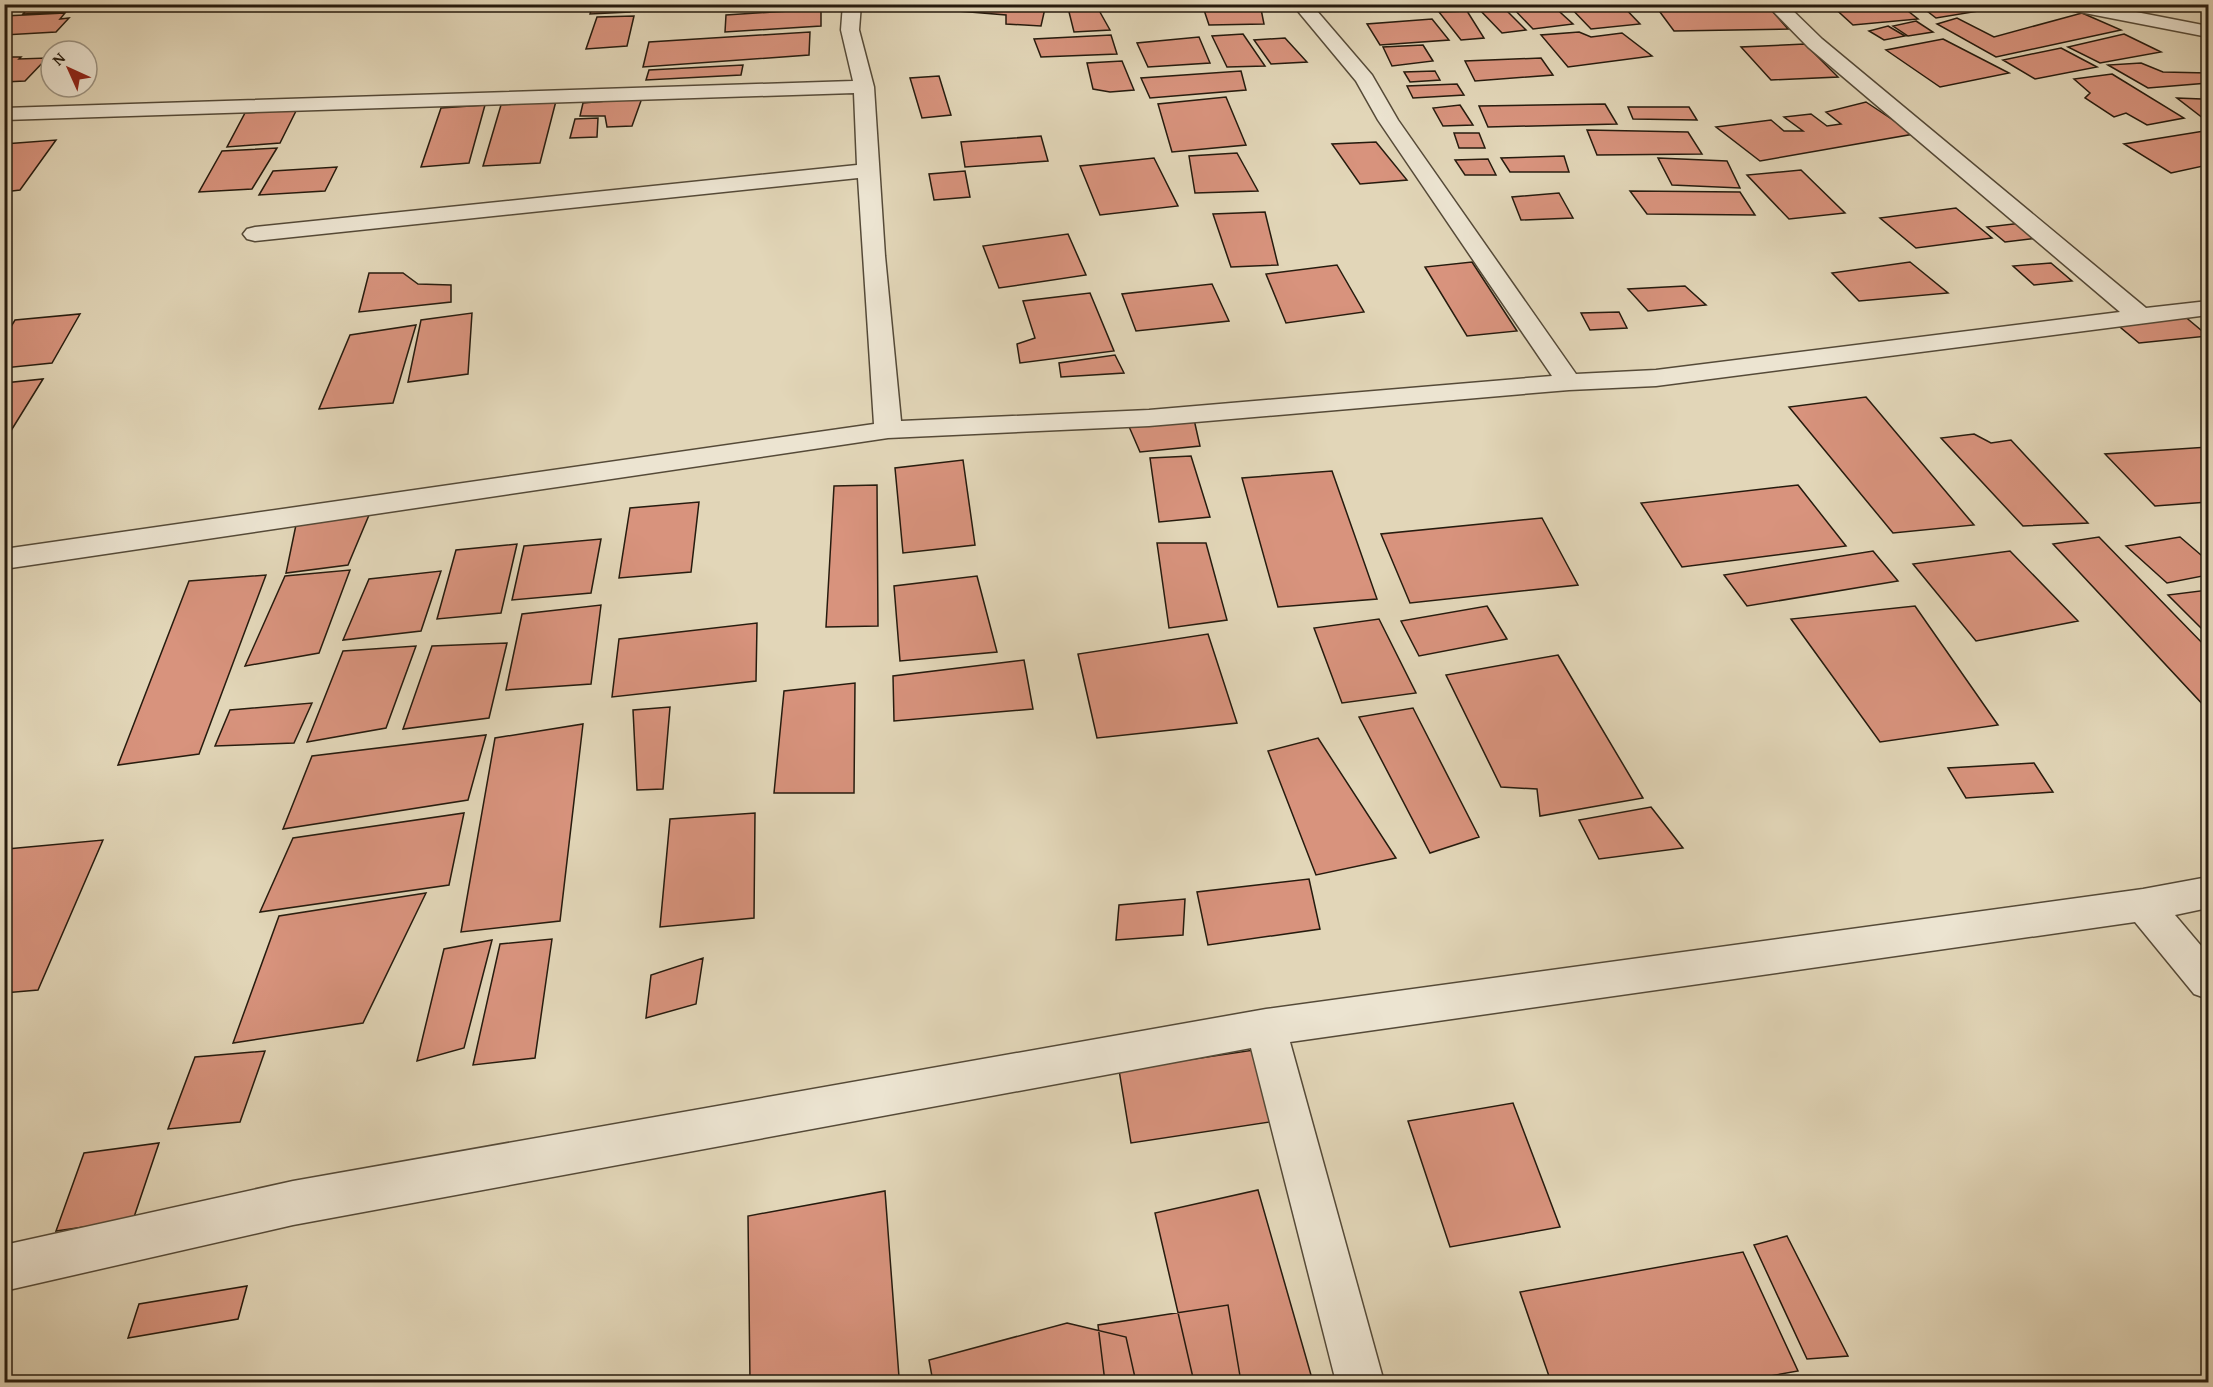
<svg xmlns="http://www.w3.org/2000/svg" width="2213" height="1387" font-family="'Gentium Book Plus',serif">
<rect width="100%" height="100%" fill="#e2d6b8"/>
<filter id="stains"><feTurbulence type="fractalNoise" baseFrequency=".00333" numOctaves="4"/><feColorMatrix values="0 0 0 0 .2 0 0 0 0 .09 0 0 0 0 .02 0 0 0 .5 -.17"/></filter>
<radialGradient id="worn" r=".72"><stop offset=".6" stop-color="#630" stop-opacity="0"/><stop offset="1" stop-color="#630" stop-opacity=".3"/></radialGradient>
<!-- building -->
<path fill="#d8937d" stroke="#261b0e" stroke-width="1.5" d="M23,4H85L79,11L23,14L30,6L21,7Z
M190,4H235L188,9Z
M593,4H631L630,12L590,14Z
M911,4H1046L1041,26L1006,24V15L910,7Z
M1202,4H1260L1264,24L1209,25Z
M1500,4L1526,30L1502,33L1477,7Z
M1509,4H1551L1573,24L1533,29Z
M1567,4H1621L1640,24L1591,29Z
M1654,4H1766L1788,29L1674,31Z
M1830,4H1899L1918,19L1853,25Z
M1918,4H1972L1985,10L1936,18Z
M1096,5L1110,30L1074,32L1068,8Z
M821,9V26L725,32L726,15Z
M1467,11L1484,38L1461,40L1439,12Z
M65,13L60,19L69,18L56,32L4,35V16Z
M2082,13L2121,30L1996,57L1937,24L1957,18L1994,37Z
M634,16L627,46L586,49L597,17Z
M1432,19L1449,40L1380,45L1367,24Z
M1916,21L1933,32L1908,36L1893,26Z
M1888,26L1905,36L1884,40L1869,31Z
M810,32L809,55L643,67L649,42Z
M1579,32L1591,37L1622,33L1652,56L1568,67L1541,35Z
M1243,34L1265,66L1227,67L1212,36Z
M2124,34L2161,52L2100,63L2068,47Z
M1111,35L1117,54L1041,57L1034,39Z
M1199,37L1210,63L1148,67L1137,43Z
M1285,38L1307,62L1271,64L1254,40Z
M1943,39L2009,73L1940,87L1886,50Z
M1805,44L1838,77L1771,80L1741,47Z
M1423,45L1433,61L1392,66L1383,47Z
M2061,48L2097,67L2035,79L2003,60Z
M4,57H21L19,59L47,58L25,81L4,82Z
M1541,58L1553,75L1475,81L1465,61Z
M1122,61L1134,90L1110,92L1093,89L1087,63Z
M2141,63L2163,72L2208,73V83L2148,88L2108,65Z
M743,65L741,75L646,80L649,70Z
M1241,71L1246,90L1150,98L1141,78Z
M1435,71L1440,80L1410,82L1404,72Z
M2112,74L2184,118L2147,125L2126,113L2114,117L2085,98L2090,93L2074,79Z
M939,76L951,115L922,118L910,78Z
M1457,84L1464,95L1413,98L1407,86Z
M1226,97L1246,145L1172,152L1158,104Z
M642,98L632,126L607,127L605,116H580L583,103Z
M2177,98L2202,99L2208,103V122Z
M556,101L540,163L483,166L501,105Z
M1866,102L1914,134L1760,161L1716,127L1771,120L1784,131H1803L1784,117L1811,114L1827,126L1841,124L1826,112Z
M1605,104L1617,124L1488,127L1479,106Z
M485,105L469,163L421,167L441,108Z
M1460,105L1473,125L1443,126L1433,108Z
M1628,107H1689L1697,120L1633,119Z
M297,109L280,143L227,147L245,113Z
M598,118L597,137L570,138L575,119Z
M1587,130L1688,132L1702,154L1597,155Z
M2204,131L2208,133V165L2171,173L2124,144Z
M1454,133H1479L1485,148H1459Z
M1041,136L1048,161L965,167L961,142Z
M56,140L20,190L4,192V144Z
M1376,142L1407,180L1360,184L1332,144Z
M277,148L252,189L199,192L222,151Z
M1237,153L1258,191L1195,193L1189,156Z
M1564,156L1569,172H1510L1501,158Z
M1154,158L1178,206L1100,215L1080,166Z
M1658,158L1727,161L1740,188L1672,185Z
M1488,159L1496,175H1465L1455,160Z
M337,167L325,191L259,195L273,171Z
M1801,170L1845,213L1789,219L1747,175Z
M965,171L970,197L934,200L929,174Z
M1630,191L1740,192L1755,215L1647,214Z
M1559,193L1573,218L1521,220L1512,197Z
M1956,208L1992,238L1916,248L1880,218Z
M1265,212L1278,265L1231,267L1213,214Z
M2022,223L2039,238L2005,242L1987,227Z
M1068,234L1086,275L999,288L983,246Z
M1472,262L1517,331L1467,336L1425,267Z
M1910,262L1948,293L1859,301L1832,273Z
M2051,263L2072,281L2034,285L2013,266Z
M1337,265L1364,312L1286,323L1266,274Z
M369,273H403L418,284L451,285V302L359,312Z
M1212,284L1229,321L1136,331L1122,294Z
M1685,286L1706,305L1648,311L1628,289Z
M1090,293L1114,351L1020,363L1017,344L1035,338L1023,301Z
M1619,312L1627,328L1590,330L1581,313Z
M472,313L468,374L408,382L421,320Z
M80,314L52,363L4,368V338L15,320Z
M2183,315L2208,336L2139,343L2114,322Z
M416,325L393,403L319,409L350,335Z
M1115,355L1124,373L1061,377L1059,363Z
M43,379L4,442V383Z
M1866,397L1974,525L1893,533L1789,407Z
M1193,415L1200,446L1140,452L1127,422Z
M1974,434L1991,443L2011,440L2088,523L2023,526L1941,438Z
M2208,447V502L2155,506L2105,454Z
M1191,456L1210,517L1159,522L1150,458Z
M963,460L975,545L903,553L895,468Z
M1332,471L1377,599L1278,607L1242,478Z
M877,485L878,626L826,627L834,486Z
M1798,485L1846,546L1682,567L1641,503Z
M699,502L691,572L619,578L630,508Z
M372,508L348,565L286,573L297,520Z
M1542,518L1578,585L1410,603L1381,534Z
M2099,537L2208,649V710L2053,544Z
M2180,537L2208,561V575L2167,583L2126,546Z
M601,539L591,593L512,600L524,546Z
M1157,543H1206L1227,620L1169,628Z
M517,544L501,613L437,619L456,550Z
M1873,551L1898,581L1747,606L1724,575Z
M2010,551L2078,621L1976,641L1913,564Z
M350,570L319,653L245,666L285,576Z
M441,571L421,631L343,640L369,579Z
M266,575L199,754L118,765L189,581Z
M977,576L997,652L900,661L894,586Z
M2208,590V635L2168,595Z
M601,605L591,684L506,690L522,614Z
M1487,606L1507,639L1419,656L1401,621Z
M1915,606L1998,725L1880,742L1791,619Z
M1379,619L1416,693L1342,703L1314,628Z
M757,623L756,681L612,697L619,639Z
M1208,634L1237,723L1097,738L1078,654Z
M507,643L489,718L403,729L432,646Z
M416,646L386,728L307,742L343,651Z
M1558,655L1643,798L1540,816L1537,789L1501,787L1446,675Z
M1024,660L1033,709L894,721L893,676Z
M855,683L854,793H774L784,691Z
M312,703L294,743L215,746L230,710Z
M670,707L663,789L637,790L633,710Z
M1413,708L1479,837L1430,853L1359,717Z
M583,724L560,921L461,932L495,738Z
M486,735L468,800L283,829L312,756Z
M1318,738L1396,858L1316,875L1268,751Z
M2034,763L2053,792L1966,798L1948,768Z
M1651,807L1683,848L1599,859L1579,820Z
M464,813L449,885L260,912L293,838Z
M755,813L754,918L660,927L670,819Z
M103,840L38,990L4,993V855L7,849Z
M1309,879L1320,929L1208,945L1197,892Z
M426,893L363,1023L233,1043L279,916Z
M1185,899L1183,935L1116,940L1119,905Z
M552,939L535,1058L473,1065L500,944Z
M492,940L464,1048L417,1061L444,949Z
M703,958L696,1004L646,1018L651,975Z
M1254,1050L1270,1122L1131,1143L1119,1070Z
M265,1051L240,1122L168,1129L195,1057Z
M1513,1103L1560,1227L1450,1247L1408,1121Z
M159,1143L133,1220L56,1231L84,1153Z
M1258,1190L1313,1382H1194L1155,1213Z
M885,1191L899,1377L870,1382H750L748,1216Z
M1787,1236L1848,1356L1807,1359L1754,1245Z
M1743,1252L1798,1371L1736,1382H1551L1520,1292Z
M247,1286L238,1319L128,1338L139,1304Z
M1228,1305L1241,1382H1105L1098,1325Z
M1067,1323L1126,1337L1136,1382H933L929,1360Z"/>
<g fill="none" stroke-linecap="round" stroke-linejoin="round">
<defs>
<path id="minor" d="M843,4H861L859,30L874,87L885,256L901,421L1149,410L1552,376L1378,120L1356,81L1292,4H1311L1372,75L1398,120L1576,374L1656,370L2120,312L1808,47L1766,4H1786L1822,39L2146,308L2208,301V315L1656,386L1569,390L1149,426L888,438L4,569V549L874,424L858,178L255,241L247,239L243,234L247,229L255,227L857,165L854,93L4,120V108L853,81L841,30Z
M2055,4H2095L2208,26V37L2064,9Z
M2208,877V908L2175,915L2208,954V999L2194,994L2135,922L1290,1042L1384,1382H1336L1251,1048L293,1225L4,1291V1245L293,1181L1266,1009L2143,889Z"/>
</defs>
<!-- minor casing -->
<use href="#minor" stroke="#554a38" stroke-width="3"/>
<!-- minor -->
<use href="#minor" fill="#ece4d1" fill-rule="evenodd"/>
</g>
<!-- margin -->
<rect width="2213" height="1387" fill="none" stroke="#e2d6b8" stroke-width="24"/>
<rect x="6" y="6" width="2201" height="1375" fill="none" stroke="#261b0e" stroke-width="3"/>
<rect x="12" y="12" width="2189" height="1363" fill="none" stroke="#261b0e" stroke-width="1.5"/>
<!-- north arrow -->
<g transform="translate(69 69) rotate(315)"><circle r="28" fill="#ece4d1" stroke="#9d9483" stroke-width="1.5"/>
<path d="M0-4.5L10 22L0 15L-10 22Z" fill="#8f2418"/>
<text y="-9" font-size="16" font-weight="bold" text-anchor="middle" fill="#261b0e">N</text>
</g>
<rect width="100%" height="100%" filter="url(#stains)"/>
<rect width="100%" height="100%" fill="url(#worn)"/>
</svg>
